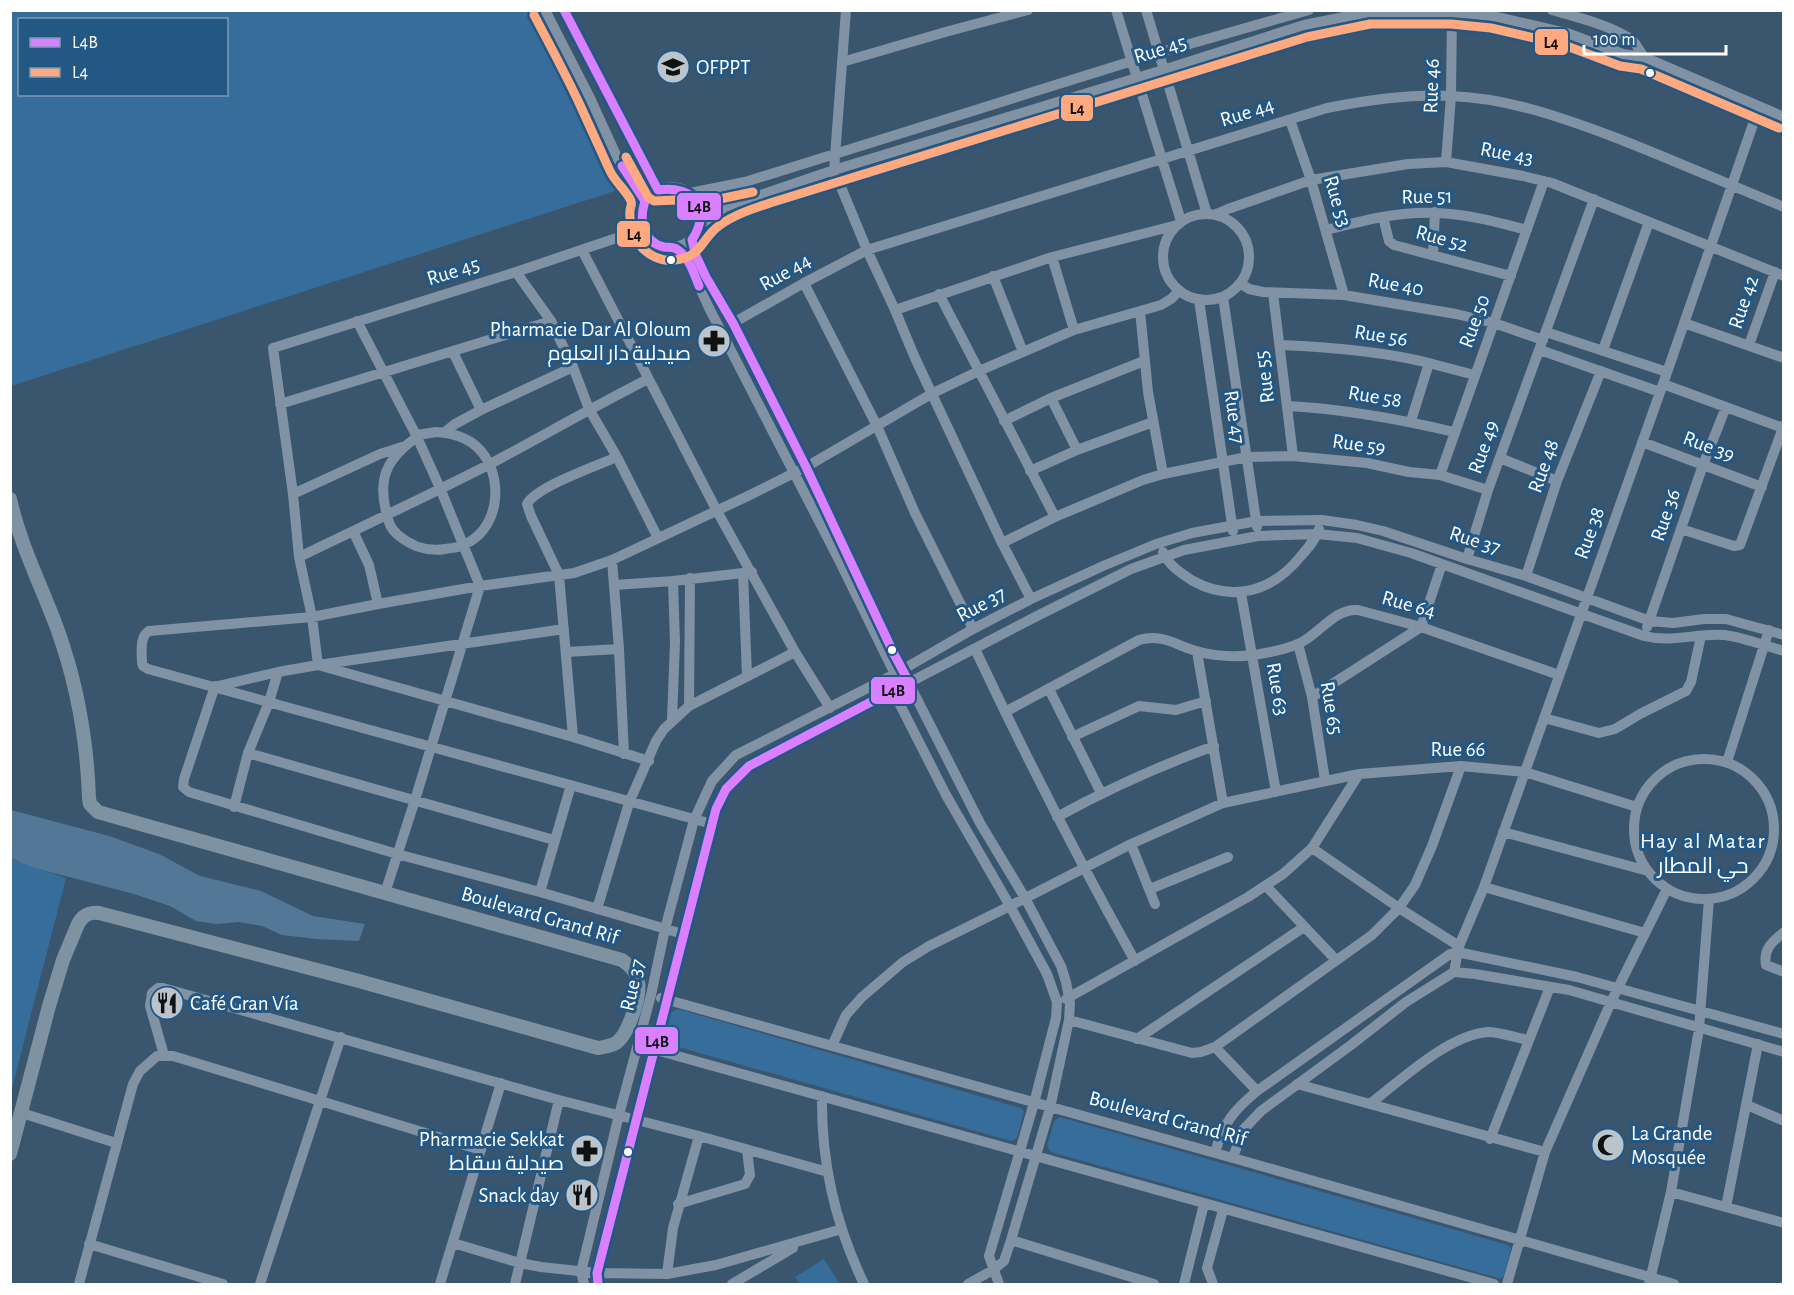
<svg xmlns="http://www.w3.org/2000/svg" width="1794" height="1295" font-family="'Alegreya Sans',Cairo,sans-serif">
<rect width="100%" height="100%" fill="#39566e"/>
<!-- green -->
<path fill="#376d9a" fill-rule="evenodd" d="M10,11H527L621,189L11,386ZM20,20H226V94H20Z
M11,859L66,878L11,1092Z
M678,1009L1021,1108L1024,1111L1017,1138L1011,1141L668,1044L665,1040L664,1037L671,1012Z
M1060,1117L1508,1245L1511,1249L1504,1275L1502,1278H1498L1051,1152L1047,1146L1054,1121Z
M824,1259L840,1284H800L795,1277Z"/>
<!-- water -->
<path fill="#537897" d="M11,810L109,836L159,854L200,876L261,891L313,916L365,924L359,941L316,939L282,935L262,926L239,922L216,924L196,921L170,906L134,894L31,867L11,858Z"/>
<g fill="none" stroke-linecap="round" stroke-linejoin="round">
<!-- minor -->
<path stroke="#8092a4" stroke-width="10" d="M545,10L590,98L622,168L645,201
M564,10L658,190
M846,10L834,170L867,250L895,310L915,358L1002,543L1031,599
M1116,10L1181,221
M1146,10L1207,214
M1552,10C1576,17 1614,26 1633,41C1637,45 1640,52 1644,57
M842,62L949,31L1028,10
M1290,120L1311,180L1344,295
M1446,162L1451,96L1452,12
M641 217a30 30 0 1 1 60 0a30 30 0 1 1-60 0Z
M690,193L745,182L1158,53L1309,10
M1163 257a43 43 0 1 1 86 0a43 43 0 1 1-86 0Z
M1218,216L1216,214L1228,209L1311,180L1408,164L1446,162L1523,176L1552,183L1784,276
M1383,217L1389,241L1394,245L1511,276
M701,224L725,207L834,170L1163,70L1304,25L1369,12H1452L1493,16L1567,33L1623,54L1644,57L1784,117
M1326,230C1362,221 1399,211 1436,213C1467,214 1497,222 1527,230
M692,240L696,256L706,277L733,323L806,467L861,581L894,654L980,823L1025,898L1061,966L1066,982L1070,1003L1069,1020L1050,1108L1011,1240L1004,1261L993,1270L968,1284
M676,248L689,264L709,308L839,560L895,674L893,691L946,795L1010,906L1047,974L1057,1002L1056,1018L1034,1103L989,1256L999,1284
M582,250L717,511L795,652L830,708
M1433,255L1435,212
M1052,257L1074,330
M516,272L551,321L573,367L589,409L617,457L658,538
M993,276L1023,352
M804,283L877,426L915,513L973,629
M1240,283L1249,289L1263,292L1344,295L1456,314L1494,323L1543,340
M1273,293L1293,456
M939,294L1055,517
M1223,297L1257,527
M1199,300L1233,531
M895,310L1052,257L1177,225
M1140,311L1148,392L1163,474
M357,321L417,437L440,488L480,586L415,800L385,893
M733,323L804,283L867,250L1327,108C1368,100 1408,94 1450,96C1507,98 1561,117 1614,137C1671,159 1727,184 1784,207
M1684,323L1784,358
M1546,332L1667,372
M1280,345C1330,347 1381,351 1429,363C1444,367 1459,371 1475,375
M1749,345L1775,272
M1540,350L1660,392
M1603,350L1649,222
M453,352L481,410
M1663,384L1783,428
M1051,398L1077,450
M280,404L551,321
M1288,406C1344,409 1399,419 1454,432
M1004,421L1051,398L1144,361
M1411,421L1429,363
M436,432C454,433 473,439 484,455C504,483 498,531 463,545C458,548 451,548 445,549C428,552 411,546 398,535C391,529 389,524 387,515C377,479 386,459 417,437V435Z
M445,432L455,424L481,410L573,367
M1642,442L1762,487
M1500,458L1557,481
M1030,471L1077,450L1153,422
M1440,475L1544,181
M293,494L380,454L402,447
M1681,529L1734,546L1740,545L1784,425
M353,531L369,565L378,604
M1002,543L1055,517L1143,480L1163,474L1247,457L1293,456L1367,463L1409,472L1440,475L1488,490
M1163,552C1168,565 1182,574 1193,581C1234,603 1273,591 1301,556C1308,548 1316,539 1319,529
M299,557C363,526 428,496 492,463C544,435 595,406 648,379
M1467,559L1488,490L1594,199
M612,560L619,649L624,754
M743,573L747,676
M1526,576L1557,481L1601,371
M615,585L673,581L752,572
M1241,593L1276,792
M1647,627L1703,465L1726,407
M564,629L318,665L312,617L299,557L293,494L273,348L516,272L643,229
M1298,644L1312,697L1325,780
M975,649C1025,755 1078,859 1135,961
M566,652L619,649
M1197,652L1223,803
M215,686L184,779L183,787L189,792L397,854L540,892L683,934
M218,686L278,672L318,665L573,737L649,761
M1049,689L1101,793
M1312,697L1421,627L1442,564
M689,706L690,578
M1005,712L1139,640C1164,633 1178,647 1200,652C1219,657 1237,657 1255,655C1270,652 1286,650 1300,643C1319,634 1335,608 1358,610L1421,627L1559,675
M1544,718L1599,733L1615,729L1640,714L1686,691L1691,682L1701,636
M672,720L675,642L673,581
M573,737L559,575L531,516L527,504C536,487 598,465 617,457
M1072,737L1139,706L1176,710L1206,701
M248,753L554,840
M1634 829a70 70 0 1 1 140 0a70 70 0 1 1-140 0Z
M1727,762L1769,630
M234,807L248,753L269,702L278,672
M1057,817C1108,789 1159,766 1214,746
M712,824L148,669L143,666L142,663C142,653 139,637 149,631L312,617L378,604L480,586L574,573L612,560L750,495L806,467L933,393L979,371L1074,330L1161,305L1171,299L1179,291
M1503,832L1648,871
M1131,844L1155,904
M1312,848L1399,908L1459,946
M1266,886L1336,960
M1484,887L1645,933
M1150,889L1228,857
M540,892L571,785
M597,909L629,803L656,741L664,729L689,706L795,652
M1784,932C1772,942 1763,949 1766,965L1784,972
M1454,972L1459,946L1484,887L1663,384L1759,107
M661,998L1233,1158L1674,1284
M1066,999L1248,897L1283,874L1312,848L1359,774
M1069,1020L1192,1053L1201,1052L1215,1047L1257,1091
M1137,1039L1304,927
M638,1045C924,1123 1208,1206 1494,1284
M832,1046L846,1015L862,997L903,962L929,946L1010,906L1131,844L1223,803L1359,774L1461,766L1525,772L1637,807
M1215,1047L1372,935L1399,908L1415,885L1432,846L1461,766
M164,1055L150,1006L152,993L158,988H163L559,1100L699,1136L828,1172
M1297,1084L1545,1152
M822,1096C821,1161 836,1226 864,1284
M1370,1104C1401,1080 1448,1035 1488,1032C1500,1032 1516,1038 1529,1040
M1747,1105L1784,1121
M22,1113L116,1143
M1490,1139L1550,987
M1215,1153C1223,1123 1234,1110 1257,1091L1450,954L1457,952L1577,977L1784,1034
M1233,1158L1242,1131L1261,1111L1351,1045L1406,1002L1454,972L1475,974L1569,990L1784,1052
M1671,1192L1784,1223
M678,1204L745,1184L750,1175L747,1150
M1726,1207L1758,1044
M1011,1240L1154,1284
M453,1243L520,1263L541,1267L597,1273L667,1274L716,1265L842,1229
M89,1244L223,1284
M667,1274L673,1228L699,1136
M79,1284L133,1084L140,1071L157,1056H173L481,1150
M260,1284L341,1037
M440,1284L501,1083
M515,1284L559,1100
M584,1284L581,1272L619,1115L651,995L665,929L694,820L712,781L736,755L742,752L895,674L973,629L1031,599L1103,566L1156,544L1192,533L1257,521L1322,520L1357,525L1383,531L1467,559L1526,576L1650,621L1673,623L1704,619H1726L1784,635
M598,1284L597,1273L635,1119L654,1049L716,809L726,789L749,766L1039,615L1131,569L1184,550L1258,536L1318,534L1357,538L1411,553L1644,636C1672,643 1697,633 1724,635C1743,637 1765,646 1784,651
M732,1284L793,1248
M1184,1284L1204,1204
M1213,1284L1207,1268L1223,1210
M1507,1284L1545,1152L1611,1002L1667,889
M1649,1284L1671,1192L1699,1029L1709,899"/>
<!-- major -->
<path stroke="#7e92a1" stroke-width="14" d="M10,499C20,544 41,585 57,628C77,683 87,740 89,798L90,804L98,812L622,960C630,966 637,972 638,982C641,996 628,1035 616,1043C611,1046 604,1047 598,1048L359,981L99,913C89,912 83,915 78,924L63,960L49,1006L10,1154"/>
<defs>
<path id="bus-1" d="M564,10L658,190C695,185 712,208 692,240L696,256L706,277L733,323L806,467L894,654L909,682L749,766L726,789L716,809L597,1273L598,1284
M622,166L645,201C639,219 642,242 664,247C669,248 673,246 678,250C689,257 694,274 699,286"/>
<path id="bus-2" d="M534,15C550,45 566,75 580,105C590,127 600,149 610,171C615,182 626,190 631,201C632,205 631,205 630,210C629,221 632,235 639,244C647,255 661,262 675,260C704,256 700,239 720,225C735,214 753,209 770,203L1307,37L1370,24H1451L1491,28L1564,45L1620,66L1641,69L1779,128
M626,157L648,197L654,201L677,200L691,205L753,192"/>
</defs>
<!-- bus-1 casing -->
<use href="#bus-1" stroke="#235784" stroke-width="14"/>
<!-- bus-2 casing -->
<use href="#bus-2" stroke="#235784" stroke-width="14"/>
<!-- bus-1 -->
<use href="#bus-1" stroke="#d880ff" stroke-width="9"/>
<!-- bus-2 -->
<use href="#bus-2" stroke="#ffa980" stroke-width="9"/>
</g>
<!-- icons -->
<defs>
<symbol id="school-disc" viewBox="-11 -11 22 22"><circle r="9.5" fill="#bac4cc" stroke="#235784"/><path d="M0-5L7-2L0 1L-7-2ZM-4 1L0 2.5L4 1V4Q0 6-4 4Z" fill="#111"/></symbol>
<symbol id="pharmacy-disc" viewBox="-11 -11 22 22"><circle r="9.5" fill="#bac4cc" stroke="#235784"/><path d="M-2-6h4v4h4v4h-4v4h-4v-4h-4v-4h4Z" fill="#111"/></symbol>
<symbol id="restaurant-disc" viewBox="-11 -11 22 22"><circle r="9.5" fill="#bac4cc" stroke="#235784"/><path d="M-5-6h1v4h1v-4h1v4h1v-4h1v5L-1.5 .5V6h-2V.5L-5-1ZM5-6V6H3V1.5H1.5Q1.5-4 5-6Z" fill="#111"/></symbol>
<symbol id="mosque-disc" viewBox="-11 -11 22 22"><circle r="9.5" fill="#bac4cc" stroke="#235784"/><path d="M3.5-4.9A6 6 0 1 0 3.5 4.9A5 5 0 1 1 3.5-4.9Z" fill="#111"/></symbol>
</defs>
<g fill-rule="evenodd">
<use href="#school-disc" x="654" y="48" width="38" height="38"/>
<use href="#pharmacy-disc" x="695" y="322" width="38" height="38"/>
<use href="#restaurant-disc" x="148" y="984" width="38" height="38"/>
<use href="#mosque-disc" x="1589" y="1126" width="38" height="38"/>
<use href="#pharmacy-disc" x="568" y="1132" width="38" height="38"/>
<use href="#restaurant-disc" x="563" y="1176" width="38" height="38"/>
</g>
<!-- markers -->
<g fill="#fff" stroke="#235784" stroke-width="2">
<circle cx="1650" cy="73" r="5"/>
<circle cx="671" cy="260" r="5"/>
<circle cx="892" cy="650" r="5"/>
<circle cx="628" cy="1152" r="5"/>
</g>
<g text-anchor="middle" stroke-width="6" stroke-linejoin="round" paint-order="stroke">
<!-- street labels -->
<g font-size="21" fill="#fff" stroke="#235784">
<text transform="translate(1160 49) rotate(-17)" y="7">Rue 45</text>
<text transform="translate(1431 86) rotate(-88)" y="7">Rue 46</text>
<text transform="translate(1247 112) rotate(-17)" y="7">Rue 44</text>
<text transform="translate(1507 153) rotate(11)" y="7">Rue 43</text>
<text transform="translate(1427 196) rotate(-1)" y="7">Rue 51</text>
<text transform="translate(1338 201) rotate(73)" y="7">Rue 53</text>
<text transform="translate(1442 238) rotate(15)" y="7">Rue 52</text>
<text transform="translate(453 271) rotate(-17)" y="7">Rue 45</text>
<text transform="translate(785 272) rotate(-29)" y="7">Rue 44</text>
<text transform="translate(1396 284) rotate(10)" y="7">Rue 40</text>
<text transform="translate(1743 302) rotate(-71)" y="7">Rue 42</text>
<text transform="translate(1474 321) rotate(-70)" y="7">Rue 50</text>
<text transform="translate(1381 335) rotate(9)" y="7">Rue 56</text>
<text transform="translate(1264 377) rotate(-97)" y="7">Rue 55</text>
<text transform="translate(1375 396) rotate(9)" y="7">Rue 58</text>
<text transform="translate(1235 417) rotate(82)" y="7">Rue 47</text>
<text transform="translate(1359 444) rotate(8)" y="7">Rue 59</text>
<text transform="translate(1709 446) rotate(21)" y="7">Rue 39</text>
<text transform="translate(1483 447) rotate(-70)" y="7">Rue 49</text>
<text transform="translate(1543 466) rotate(-70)" y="7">Rue 48</text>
<text transform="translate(1665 515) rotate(-71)" y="7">Rue 36</text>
<text transform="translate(1589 533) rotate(-70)" y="7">Rue 38</text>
<text transform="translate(1475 540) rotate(18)" y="7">Rue 37</text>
<text transform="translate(981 604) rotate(-28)" y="7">Rue 37</text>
<text transform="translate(1409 604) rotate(16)" y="7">Rue 64</text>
<text transform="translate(1278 689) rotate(80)" y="7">Rue 63</text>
<text transform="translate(1332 708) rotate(80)" y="7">Rue 65</text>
<text x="1458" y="756">Rue 66</text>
<text transform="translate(540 915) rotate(16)" y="7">Boulevard Grand Rif</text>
<text transform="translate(632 985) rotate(-77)" y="7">Rue 37</text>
<text transform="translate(1168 1118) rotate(15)" y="7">Boulevard Grand Rif</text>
</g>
<!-- poi labels -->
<g font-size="21" fill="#fff" stroke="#235784" text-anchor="start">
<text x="696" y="74">OFPPT</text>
<text x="691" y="336" text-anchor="end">Pharmacie Dar Al Oloum<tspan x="691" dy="24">صيدلية دار العلوم</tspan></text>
<text x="190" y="1010">Café Gran Vía</text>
<text x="1631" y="1140">La Grande<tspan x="1631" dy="24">Mosquée</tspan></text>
<text x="564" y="1146" text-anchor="end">Pharmacie Sekkat<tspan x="564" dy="24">صيدلية سقاط</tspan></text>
<text x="559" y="1202" text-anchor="end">Snack day</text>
</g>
<!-- neighbourhood labels -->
<g font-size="22" letter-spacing="1.5" fill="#fff" stroke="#235784">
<text x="1703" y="848">Hay al Matar<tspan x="1703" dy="25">حي المطار</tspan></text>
</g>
</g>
<g stroke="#235784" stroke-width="2">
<rect x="1534" y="28" width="35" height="28" rx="6" fill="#ffa980"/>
<rect x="1060" y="94" width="34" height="28" rx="6" fill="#ffa980"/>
<rect x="676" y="192" width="46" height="29" rx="6" fill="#d880ff"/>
<rect x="616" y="220" width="35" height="28" rx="6" fill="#ffa980"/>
<rect x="870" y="676" width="46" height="29" rx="6" fill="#d880ff"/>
<rect x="634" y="1026" width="45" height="29" rx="6" fill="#d880ff"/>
</g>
<g font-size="16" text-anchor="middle" font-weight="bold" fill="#111">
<text x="1551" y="48">L4</text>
<text x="1077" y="114">L4</text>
<text x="699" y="212">L4B</text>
<text x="634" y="240">L4</text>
<text x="893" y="696">L4B</text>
<text x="657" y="1047">L4B</text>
</g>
<!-- border -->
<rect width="1794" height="1295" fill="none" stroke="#ffffff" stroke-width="24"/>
<!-- legend -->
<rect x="18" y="18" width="210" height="78" fill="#235784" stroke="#7b9ab5" stroke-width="1.5"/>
<rect x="30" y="38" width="30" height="9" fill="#d880ff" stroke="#7b9ab5" stroke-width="1.5"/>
<text x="72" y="48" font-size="18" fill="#ffffff">L4B</text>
<rect x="30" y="68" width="30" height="9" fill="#ffa980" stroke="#7b9ab5" stroke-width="1.5"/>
<text x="72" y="78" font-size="18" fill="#ffffff">L4</text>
<!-- scale -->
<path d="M1584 45v9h142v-9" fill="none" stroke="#ffffff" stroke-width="3"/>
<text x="1593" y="45" font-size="18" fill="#ffffff" stroke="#235784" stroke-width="4.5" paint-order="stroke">100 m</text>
</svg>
